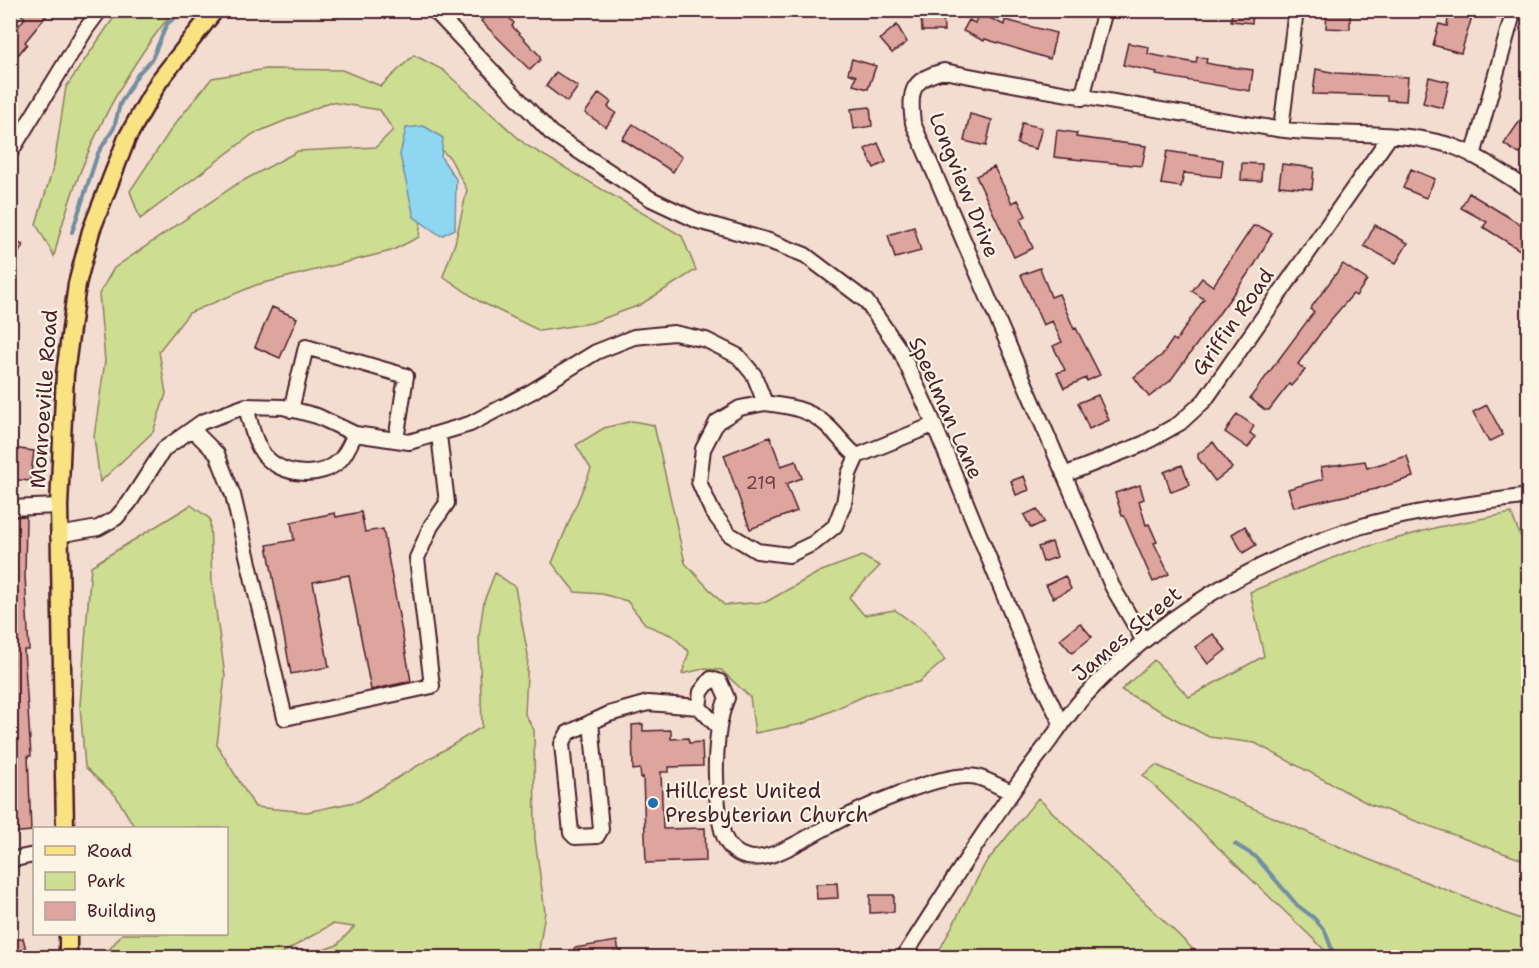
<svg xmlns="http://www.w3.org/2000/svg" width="1539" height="968" font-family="'Shantell Sans',sans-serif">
<rect width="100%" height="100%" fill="#f3ddd0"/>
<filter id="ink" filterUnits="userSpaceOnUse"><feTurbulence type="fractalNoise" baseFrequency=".0167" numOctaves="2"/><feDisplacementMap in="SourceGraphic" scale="12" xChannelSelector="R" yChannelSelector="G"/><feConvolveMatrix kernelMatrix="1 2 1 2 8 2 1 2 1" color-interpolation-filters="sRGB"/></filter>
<g filter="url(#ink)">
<!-- green -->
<path fill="#cddd92" stroke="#8c7e5e" stroke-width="1.5" d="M119,10L174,11C116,80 75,168 54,256L36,224L54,165L66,87Z
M414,55L443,70L526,145L682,236L696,270L640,305L591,323L540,331L479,301L443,276L455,243L467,190L450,158L430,140L419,237L391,251L256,285L189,313L159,351L166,394L153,432L100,482L94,437L105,361L99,294L114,268L237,184L298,151L376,147L393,130L380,110L330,102L253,134L140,219L130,191L174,125L212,78L266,69L342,70L381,86Z
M632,421L654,425L685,563L724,605L766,602L819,572L862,556L880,566L849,597L864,615L895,610L922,630L945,660L919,682L871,693L802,724L755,733L750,697L721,670L703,669L682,674L689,652L673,636L646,625L627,601L602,594L575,592L552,563L591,469L576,445L604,428Z
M191,505L210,519L212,582L225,676L217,745L255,807L307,812L359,801L482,727L479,636L484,601L495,573L515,587L528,655L525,714L534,730L535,839L545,912L538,957H303L337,945L354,927L332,924L276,957H103L122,934H226V828H135L116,796L85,767L80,705L91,566Z
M1511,513L1525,547L1526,575L1528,577V862L1369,804L1255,743L1209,737L1121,690L1154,660L1189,697L1264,656L1250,592L1345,553L1438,527Z
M1156,765L1365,858L1528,922V957H1332L1143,775Z
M1038,798L1201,957L961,958L939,951L985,864Z"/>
<!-- water -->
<path fill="#8fd7f1" stroke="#738da2" stroke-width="1.5" d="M424,126L443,138L441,157L456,179L455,229L441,236L414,217L400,155L406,128Z"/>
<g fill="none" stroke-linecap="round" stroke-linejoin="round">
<!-- stream -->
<path stroke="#738da2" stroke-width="4" d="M72,232L98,153L114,128L120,104L138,74L152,59L167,24L184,10
M1235,844L1256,857L1297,905L1314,918L1325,931L1335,958"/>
</g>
<!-- building -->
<path fill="#dea49e" stroke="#4a1f2b" stroke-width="1.5" d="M16,10H51L25,42L27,44L10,65V36L25,18Z
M491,10H502L514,23L512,26L540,56V60L530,70L481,21Z
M1232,10H1253L1252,23L1231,21Z
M1327,10H1350V29L1326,28Z
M1449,10H1474L1461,53L1433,45L1439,24L1447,26Z
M979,13L1004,25L1005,20L1056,33L1050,59L985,39L984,41L963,31L969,20L975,23Z
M921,15H943L944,31H922Z
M897,25L907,42L892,53L880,39Z
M1128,43L1149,47L1148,54L1196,63L1197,57L1207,58L1206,63L1216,65L1253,70L1250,91L1156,75L1157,72L1123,65Z
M852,59L876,66L868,89L853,85L856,76L848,73Z
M1316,69L1336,73L1408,77L1406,101L1387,100V96L1313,94Z
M556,72L578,87L567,102L546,86Z
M1429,77L1449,82L1443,108L1423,103Z
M599,93L611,102L608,107L616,113L606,127L585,113Z
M870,107L872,126L854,129L851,109Z
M970,114L992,120L986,146L964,141Z
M1521,119L1528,124V140L1519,154L1504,144Z
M1022,123L1042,128L1036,149L1017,144Z
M633,124L682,157L673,172L622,139Z
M1057,130L1077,133L1076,137L1146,146L1142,166L1054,157Z
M878,143L886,162L874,168L865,149Z
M1167,151L1223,160L1221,177L1184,173L1181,187L1161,184Z
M1242,163L1262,164L1261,181L1241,180Z
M1282,164L1314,168L1312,189L1279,186Z
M994,167L1012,203L1018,200L1026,216L1020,219L1033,248L1014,257L976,176Z
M1411,169L1435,179L1426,198L1403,188Z
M1469,193L1528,229V255L1483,227L1487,222L1461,208Z
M1375,225L1408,243L1396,263L1364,246Z
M1253,226L1261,227L1272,233L1255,264L1170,381L1149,397L1134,377L1162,355L1173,339L1176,341L1204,299L1192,291L1202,278L1213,286Z
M914,227L921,251L895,258L888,235Z
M10,239L23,245L10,269Z
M1343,264L1367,280L1356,296L1353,294L1328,323L1298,364L1305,370L1291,386L1289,384L1269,410H1265L1250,398L1314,312L1310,309Z
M1040,268L1051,297L1059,294L1074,329L1076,328L1100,375L1087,381L1086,378L1064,388L1057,373L1065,370L1053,346L1062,342L1052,321L1043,325L1021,275Z
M272,307L297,318L280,358L255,347Z
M1098,395L1109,420L1089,429L1078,403Z
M1487,405L1503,435L1489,442L1473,412Z
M1237,414L1254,426L1250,433L1255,437L1248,448L1225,432Z
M770,437L781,466L796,461L802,478L786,484L797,511L750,529L724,455Z
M1213,442L1232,468L1215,481L1198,458V454Z
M12,448L34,451L30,481L10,479Z
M1407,456L1413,477L1376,489L1294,507L1288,489L1323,479L1321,467L1365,461L1367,468Z
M1182,465L1190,485L1171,492L1164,472Z
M1024,476L1029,490L1016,495L1011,481Z
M1140,485L1144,499L1139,501L1146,525L1149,524L1157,542L1154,543L1169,574L1153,582L1124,516H1122L1115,493Z
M1037,509L1044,522L1031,528L1024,515Z
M361,512L365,532L383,529L411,681L371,690L349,575L313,582L329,667L291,674L267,545L294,540L291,522L335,513L336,517Z
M26,516L25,575L29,650H24L31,756H28L31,831L10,833V665H13L10,517Z
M1245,526L1256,545L1243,553L1232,534Z
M1052,542L1057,557L1043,562L1038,547Z
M1065,576L1071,589L1053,598L1046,585Z
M1080,623L1092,637L1072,653L1060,639Z
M1213,634L1226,650L1208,664L1195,647Z
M643,724V731L671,730V739L688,738L689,743L702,742L703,766L669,767V772H661L663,829L705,828L706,861L646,863L643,777L641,778L640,769L633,770L632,725Z
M837,883L838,898L817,899L816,884Z
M870,895H894V912L870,913Z
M23,938L28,957H10V942Z
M617,941L620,957H576L574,948Z"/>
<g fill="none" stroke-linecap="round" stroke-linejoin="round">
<defs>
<path id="minor" d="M434,10L551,133L651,199L698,221L769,241L805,255L866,301L900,350L931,417L1033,666L1062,725
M1082,98L1105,10
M1281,129L1296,10
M10,153L86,29L100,10
M1473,156L1514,10
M765,403L740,408L717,422L703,449L699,482L712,511L729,534L757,551L789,555L814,543L835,526L844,503L849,474L857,456
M246,406C250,422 254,442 264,455C282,476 322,480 341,459C347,452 351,442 355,434
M291,410L306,347L406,376L396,440
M192,429L217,454L233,495L285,718L432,686L417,558L431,526L447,503L439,435
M1064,475L1143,444L1180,423L1205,400L1390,136
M10,508L59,506
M58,535L98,528L116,518L129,503L164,449L202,422L246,406L283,407L317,416L355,434L409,442L470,424L531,392L596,352L634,337L674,333L706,340L738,356L754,375L765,403C786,406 806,408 823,422C836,432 844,446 857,456L933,425
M1144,641L1112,586L913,123C909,91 911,79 944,71C1055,93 1165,111 1277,129C1333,137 1393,129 1449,145C1477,154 1503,174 1528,189
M591,722L601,829L597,836L575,837L571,833L562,744L568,733L609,714L648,703L699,707
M719,728L699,707L701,692L711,679L720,682L727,698C715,726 714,775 718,806C720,826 723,851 747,857C770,863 807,837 827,827C857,810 944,770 977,777C988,780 1000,787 1011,792
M10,860L34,855
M903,958C948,888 992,817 1042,751C1055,734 1067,716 1081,700C1156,618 1254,560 1359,527C1414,510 1472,504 1528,496"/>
<path id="major" d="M65,828L59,506L65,374L77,284L91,231L127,138L159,81L215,10
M68,934V958"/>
</defs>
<!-- minor casing -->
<use href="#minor" stroke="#4a1f2b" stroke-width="18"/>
<!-- major casing -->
<use href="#major" stroke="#4a1f2b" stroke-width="21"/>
<!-- minor -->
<use href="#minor" stroke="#fcf5e5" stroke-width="14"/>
<!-- major -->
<use href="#major" stroke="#f8e281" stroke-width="16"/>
</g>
</g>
<!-- markers -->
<circle fill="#1f6fb2" stroke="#fcf5e5" stroke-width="2" cx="653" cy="803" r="6"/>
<g text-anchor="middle" stroke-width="4.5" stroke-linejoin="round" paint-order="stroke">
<!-- number labels -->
<g font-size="18" fill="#6f4048">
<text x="761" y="489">219</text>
</g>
<!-- street labels -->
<g font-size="21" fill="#4a1f2b" stroke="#fcf5e5">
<text transform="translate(964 185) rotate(68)" y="7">Longview Drive</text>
<text transform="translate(1233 322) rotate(-55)" y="7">Griffin Road</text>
<text transform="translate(44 399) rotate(-86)" y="7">Monroeville Road</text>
<text transform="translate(946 408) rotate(66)" y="7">Speelman Lane</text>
<text transform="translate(1127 634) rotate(-40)" y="7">James Street</text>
</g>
<!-- poi labels -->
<g font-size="21" fill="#4a1f2b" stroke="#fcf5e5" text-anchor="start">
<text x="665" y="798">Hillcrest United<tspan x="665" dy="24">Presbyterian Church</tspan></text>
</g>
</g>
<!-- margin -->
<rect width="1539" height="968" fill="none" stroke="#fcf5e5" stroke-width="36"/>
<rect x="18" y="18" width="1503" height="932" fill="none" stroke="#4a1f2b" stroke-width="2" filter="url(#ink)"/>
<!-- legend -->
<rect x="33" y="827" width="195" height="108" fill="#fcf5e5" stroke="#b59f9b" stroke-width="1.5"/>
<rect x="45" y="846" width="30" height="9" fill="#f8e281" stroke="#b59f9b" stroke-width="1.5"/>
<text x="87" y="857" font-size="18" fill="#4a1f2b">Road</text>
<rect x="45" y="872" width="30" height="18" fill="#cddd92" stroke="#b59f9b" stroke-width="1.5"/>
<text x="87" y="887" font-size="18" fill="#4a1f2b">Park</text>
<rect x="45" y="902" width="30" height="18" fill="#dea49e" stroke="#b59f9b" stroke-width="1.5"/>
<text x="87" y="917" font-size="18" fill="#4a1f2b">Building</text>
</svg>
